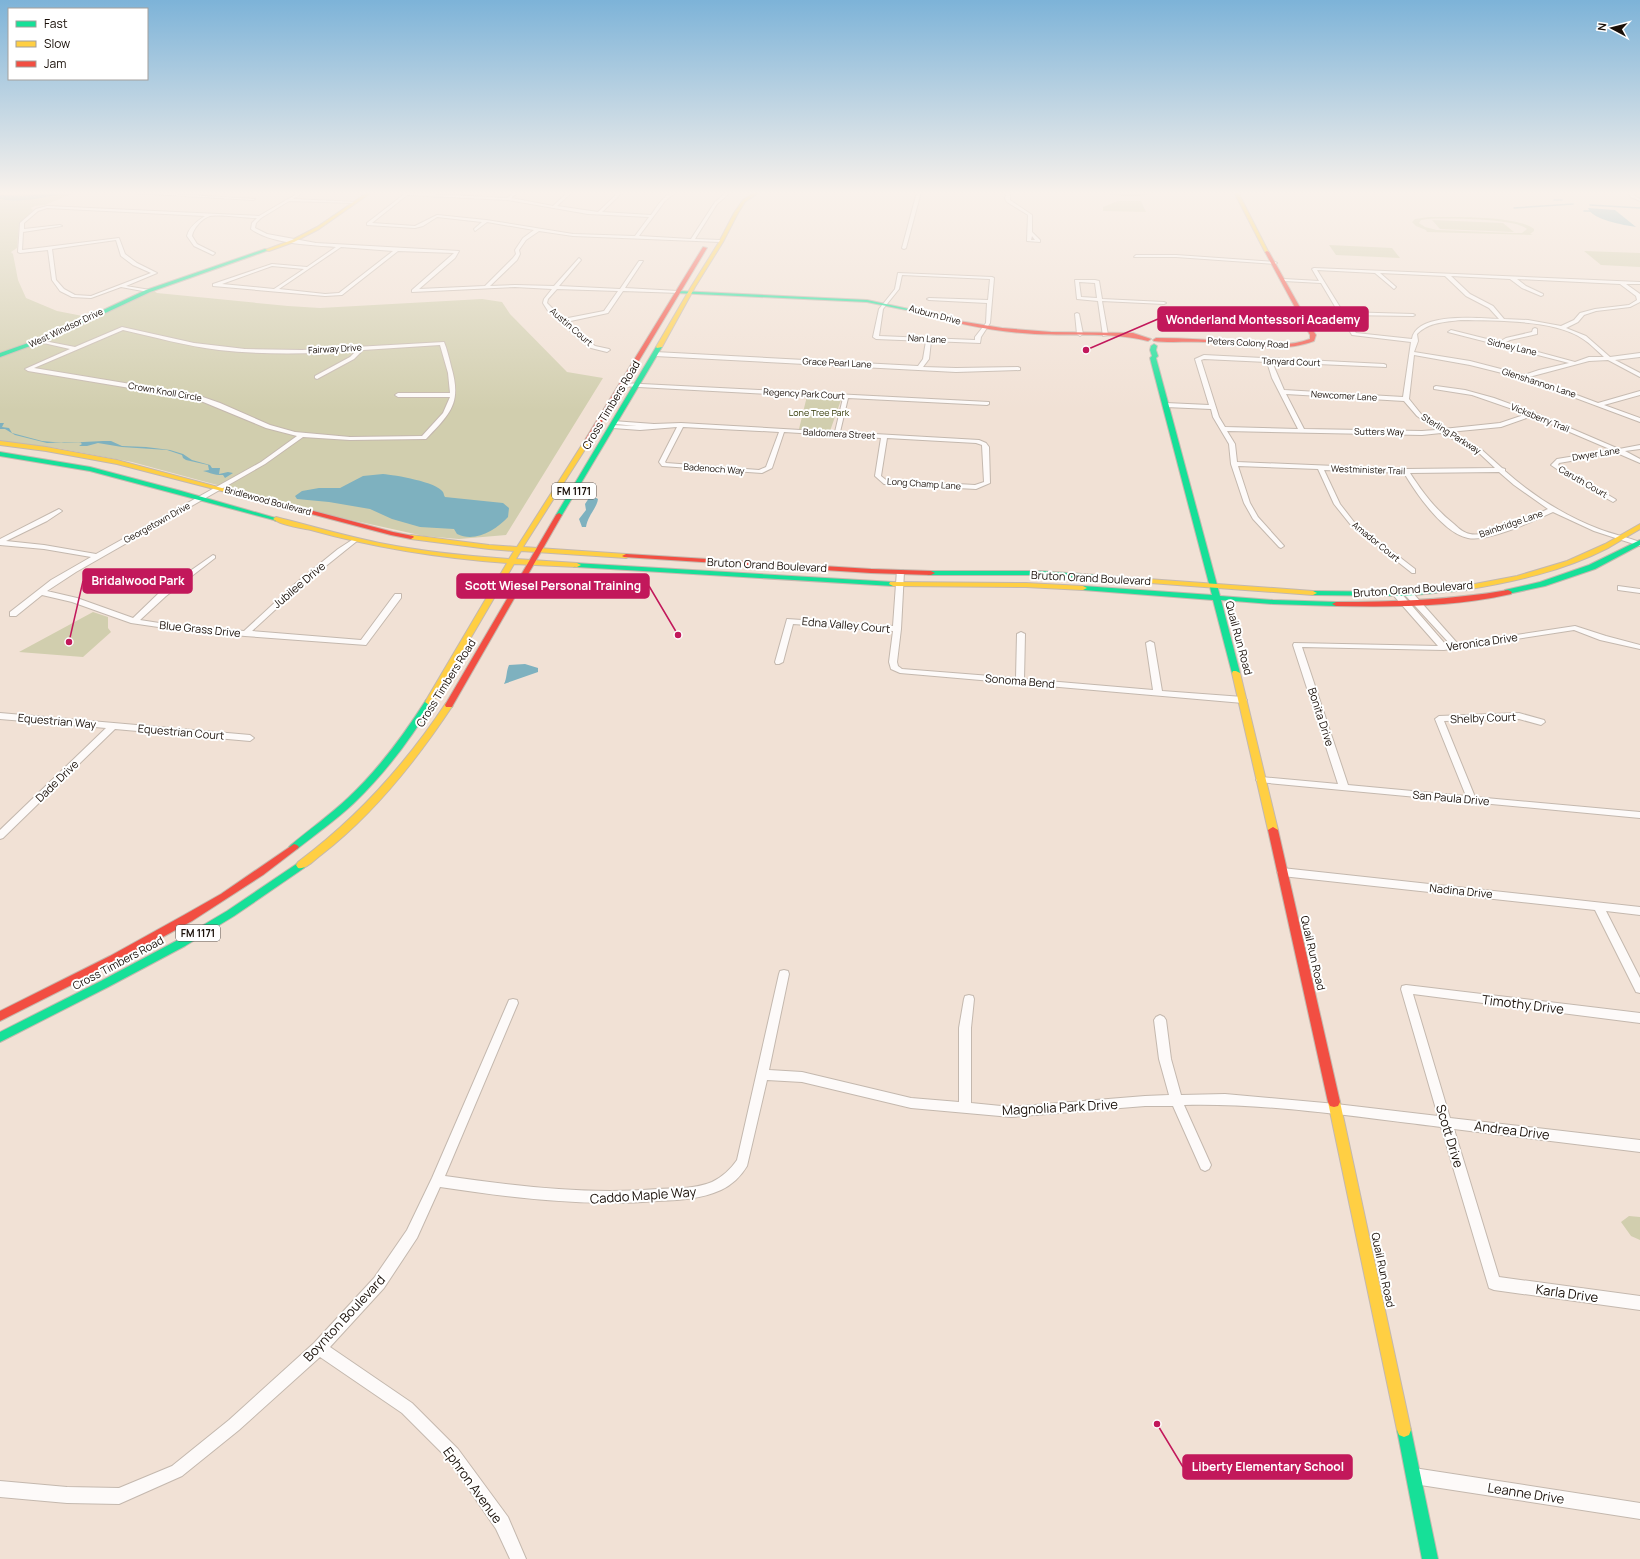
<svg xmlns="http://www.w3.org/2000/svg" width="1640" height="1559" font-family="Manrope,sans-serif">
<rect width="100%" height="100%" fill="#f1e1d5"/>
<!-- green -->
<path fill="#d1ceae" fill-rule="evenodd" d="M24,192H76L45,205L35,206L31,208L33,210L19,225L17,248L11,252L13,254L18,280L26,298L57,311L93,318L154,291L157,293L288,306L320,308L482,299L502,302L510,314L567,372L603,378L506,535L459,539L424,536L324,514L132,462L57,448L0,442V195L15,196Z
M1092,192H1150V194C1132,199 1110,194 1092,192Z
M1118,201H1141L1146,212L1103,211V207Z
M1429,217C1453,217 1516,215 1534,229V231L1530,234L1533,235L1427,232L1426,230L1416,226L1412,222L1415,219ZM1427,219C1446,218 1514,218 1527,229L1522,233H1514L1437,230L1425,227L1419,223L1421,220Z
M1432,220L1503,223L1514,232L1440,229Z
M1329,245L1392,248L1400,258L1336,255Z
M1584,251L1640,253V267L1601,265Z
M807,396L839,398L841,400L830,431L799,429Z
M93,612L108,617V628L111,632L83,657L19,652Z
M1629,1216L1640,1217V1240L1631,1236L1621,1222Z"/>
<!-- water -->
<path fill="#7eb1bf" d="M1588,208L1615,210L1636,227C1624,225 1592,220 1588,208Z
M0,423H4L2,427L9,428L12,433L42,441L64,443L103,441H111L122,446L146,447L170,450L183,454L192,460L210,465L212,468H220L219,474L228,472L233,473L225,478L223,475C212,475 212,473 203,471L209,470L208,465L186,460L183,458L182,455L167,450L122,447L98,443L87,446H79L82,444L80,442L47,443L15,435L5,429H0Z
M383,474C395,475 437,482 443,492C444,494 444,496 445,497L503,503L509,508L508,517C496,530 475,543 457,534L454,529L420,527L392,519L370,509L329,502L297,499L295,496L302,491L319,488H340L363,476Z
M591,495L598,499C597,508 588,515 586,527H582L579,519L586,510L585,504Z
M525,664L538,668V672L504,684C507,678 506,672 509,665Z"/>
<g fill="none" stroke-linecap="round" stroke-linejoin="round">
<!-- stream -->
<path stroke="#7eb1bf" stroke-width="1.5" d="M1554,200H1562
M1590,205L1640,208
M1514,208L1573,204
M1584,211H1593"/>
<!-- river -->
<path fill="#7eb1bf" fill-rule="evenodd" d="M52,192H66L62,194C42,198 20,203 0,199V195L22,196Z"/>
<defs>
<path id="street" d="M118,192H137L255,199L253,200Z
M300,192H304L293,199L357,202L355,203L289,201L261,218L256,223L255,228L267,234L316,243L459,251L455,258L419,289L485,286L513,258L516,254L515,250L523,238L534,230L487,222L475,231L474,229L482,222L437,217L423,226L415,228L367,225V223L407,192H411L410,193L507,198L514,192H518L511,198L553,206L568,192H572L557,206L598,212L619,192H623L602,212L651,215C657,207 665,192 676,192L665,201L639,236L691,239L715,202L727,192H731L717,204L695,239L720,240L721,242L573,236L539,231L526,240L519,250L520,254L517,260L490,286L515,285L554,286L579,258L581,260L559,286L620,289L639,261H643L625,288L678,291L680,292V293L623,291L608,313L566,322L595,346L609,349L610,350L607,352L591,348L585,344L548,311L543,303L544,299L552,289L515,287L412,292V290L454,253L398,251L342,295L325,296L213,286V284L272,264L307,267L336,247C311,245 271,244 251,229L252,223L257,218C248,218 216,214 210,216C202,218 193,229 192,236L197,244L215,253L213,255L194,246L187,236C189,227 197,221 205,216L47,208L38,211L24,223V229L60,225L62,226L23,232L22,250L119,238L125,254L137,263L157,273L126,286L150,290L148,292L121,287L91,298L72,297L60,291L52,280L48,250L20,253L18,252L20,223L36,209L47,206L259,216ZM407,195L508,200L588,214L649,217L635,236L573,234L486,220L437,215L415,226L372,223ZM116,240L121,256L133,265L151,273L91,296L75,295L64,289L56,280L52,249ZM341,247L393,251L339,293L325,294L279,289ZM272,266L304,269L274,289L222,284ZM557,289L618,291L604,311L563,319L547,303L548,299Z
M917,192H921L906,248L904,249L902,248Z
M1006,192H1010V200L1032,215V232L1040,240V242L1027,241L1028,215L1007,202L1005,199ZM1032,236L1035,240H1031Z
M1627,192H1631L1633,195L1640,199V201L1631,197Z
M1136,255H1176L1275,262L1277,263L1275,264L1176,257H1134Z
M1314,268L1640,282V284H1626L1640,294V302L1630,307L1596,311L1584,315L1578,322L1566,328L1586,336L1610,357L1640,353V357L1615,360L1640,373V377L1608,360L1589,361L1529,377L1598,403L1640,391V395L1604,405L1640,418V422L1522,378L1470,365L1414,355L1409,399L1421,414L1443,429L1500,423L1527,414L1472,395L1434,389V387L1436,386L1465,390L1494,398L1535,413L1619,449L1640,445V449L1625,451L1640,459V463L1617,453L1559,463L1558,465L1615,499L1616,500L1613,502L1570,478L1551,465L1557,459L1612,450L1532,416L1501,427L1449,432L1482,450L1502,468L1505,469V471C1532,495 1565,516 1599,529C1612,534 1626,537 1640,542V546L1594,531L1553,512C1533,521 1489,542 1468,538C1443,533 1416,493 1404,473L1324,470L1340,504L1354,522L1415,569V573H1412L1350,524L1334,504L1318,469L1238,466L1250,503L1258,517L1284,546L1281,548L1279,547L1253,519L1244,503L1231,464L1229,444L1213,417L1211,409L1166,407L1163,405L1166,403L1209,405L1195,359L1204,355L1384,364L1386,365V367L1272,362L1284,390L1403,397L1411,342L1352,335L1321,283L1284,281L1282,280L1284,279L1319,281L1312,269ZM1317,270L1375,273L1394,289L1396,287L1380,273L1445,276L1466,296L1489,308L1499,319C1478,318 1416,312 1412,339L1356,333L1344,315L1413,316L1415,315L1413,314L1343,312ZM1451,276L1510,279L1522,288L1541,296L1543,295V294L1526,286L1517,279L1620,284L1636,296L1637,300L1629,305L1595,309L1580,313L1574,320L1561,326L1528,320L1504,319L1493,306L1470,294ZM1461,320C1495,321 1554,319 1583,339C1591,344 1597,351 1604,357H1589L1575,362L1504,343L1510,340L1537,334V329L1535,328L1533,329L1532,332L1506,338L1499,342L1451,330L1448,332L1569,363L1539,370L1524,375L1470,361L1414,352L1418,341L1417,334C1429,322 1445,322 1461,320ZM1204,359L1267,362L1272,378L1298,429L1225,427L1219,417L1201,360ZM1286,394L1404,401L1417,416L1436,430L1422,431L1304,429ZM1227,431L1422,435L1441,433L1478,452L1495,468L1406,469L1237,462L1235,444ZM1499,472L1514,485L1548,509C1532,517 1487,538 1470,534C1464,533 1458,528 1454,524C1435,509 1423,493 1410,473Z
M898,273L992,277L994,278L990,323L981,337L980,343L931,341L929,359L923,367L956,368L1018,367L1020,368V370L956,372L655,356L652,354L655,352L918,366L923,359L926,341L876,339L873,337L879,309L895,289ZM902,275L990,279L988,300L929,298L927,299L929,300L987,303L986,323L975,337V340L879,336L883,309L899,289Z
M1075,280H1095L1099,281L1102,299L1164,302L1166,303L1164,304L1102,301L1108,335L1103,336L1098,301L1077,299ZM1079,282L1095,283L1097,298L1081,297Z
M1077,313L1079,314L1083,334L1080,336L1077,334L1075,314Z
M122,327L194,343L245,349L302,350L444,342C447,349 449,358 451,366C462,403 451,413 426,439L350,440L303,437L265,464L76,572L47,591L77,598L133,618L160,592L213,555L215,556V558L166,596L140,620L172,625L244,631L296,583L338,549L355,538L357,539V541L301,586L252,631L361,640L395,594H401V598L366,645L245,636L172,629L131,623L72,602L42,595L16,616H10V612L51,580L91,557L44,549L0,545V539L59,509L62,511L47,521L6,541L44,545L96,554L261,462L297,436L266,428L196,399L28,371L25,369L70,349L39,342V340L75,347ZM123,330C154,337 186,346 219,350C265,355 310,354 356,351L350,357L315,376V378L317,379L354,359L363,350L440,345L448,373L450,393H398L395,395L398,397H450L443,413L422,436L350,437L295,432L270,425L220,403L197,395L34,368Z
M622,383L989,402V404L987,405L848,398L840,432L979,440L986,443L989,447L990,483L976,489L884,484L875,476L881,438L784,432L772,468L762,473L662,466L659,462L677,427L640,430L613,428L611,427V425L637,426L615,424L612,422L613,421L654,424L681,423L835,432L843,398L620,386V384ZM683,427L779,432L766,467L759,470L666,463L665,462ZM887,438L976,443L982,445L984,482L975,485L886,480L881,476Z
M897,570H903L904,572L901,629L897,662L898,666L902,669L1016,678L1017,634L1021,632L1025,634L1024,679L1153,690L1146,643L1150,641L1154,643L1162,691L1243,697L1247,700L1243,703L900,673L891,669L889,662L893,631L793,624L783,662L779,664H776L775,662L787,619L893,626Z
M1618,586L1640,589V593L1618,590Z
M1405,591H1411L1458,644L1575,626L1606,636L1640,645V649L1600,640L1574,630L1444,650L1302,647L1348,785L1466,796L1435,719L1439,716L1519,713L1544,720L1545,722L1541,725L1519,719L1444,721L1475,797L1640,812V818L1258,782L1256,780L1258,778L1261,777L1338,784L1293,645L1294,643L1438,646L1394,596V592H1400L1446,645H1451L1405,595Z
M0,713L250,735L254,738L250,741L115,729L3,838L0,839V830L106,728L0,719Z
M1282,868L1640,907V915L1606,911L1640,978V993L1636,992L1595,910L1282,876L1279,875L1277,872L1279,869Z
M784,970L788,971L789,974L769,1070L802,1072L911,1098L959,1102V1028L964,999L965,996L969,995L973,996L974,999L971,1028V1103L1011,1107L1145,1096L1169,1095L1159,1059L1154,1020L1156,1017L1160,1015L1164,1017L1166,1020L1171,1059L1181,1095L1225,1094L1336,1104L1438,1116L1401,989L1402,986L1406,985L1640,1013V1023L1413,994L1450,1118L1640,1140V1152L1454,1129L1499,1277L1640,1296V1310L1494,1290L1489,1288L1441,1127C1356,1117 1270,1103 1184,1105L1211,1165L1209,1169L1205,1171L1201,1169L1173,1106H1145L1011,1117L911,1108L802,1082L767,1080L747,1166C741,1176 732,1185 721,1190C701,1199 680,1200 658,1201C585,1207 513,1198 440,1187L417,1238L384,1288L330,1347L412,1403L458,1449L508,1517L526,1559H510L496,1529L448,1459L402,1413L320,1357L239,1430L182,1476L119,1504L67,1503L0,1497V1481L67,1487L119,1488L172,1466L229,1420L314,1343L374,1278L407,1230L432,1178L509,1000L513,999L517,1000L518,1003L445,1176C516,1186 586,1195 658,1189C676,1188 695,1189 712,1182C722,1177 731,1169 737,1160L779,974L780,971Z
M1414,1468L1640,1503V1519L1414,1484L1409,1481L1406,1476L1409,1471Z"/>
<path id="fast" d="M265,249L269,250L150,292L52,338L0,357V353L48,336L146,290Z
M678,291L867,300L918,311L916,312L867,302L676,293V292Z
M1154,344L1157,346L1156,350L1158,356L1156,358L1220,596L1273,600L1336,602L1340,604L1336,606L1273,604L1221,600L1240,673L1239,675H1236L1232,673L1213,600L1083,590L1079,588L1083,586L1212,595L1150,358L1152,356L1150,350L1151,346Z
M659,345L662,347L562,515L559,517L557,516L556,515L656,347Z
M0,452L90,467L181,491L279,519L276,521L274,520L90,471L0,456Z
M1640,540V545L1595,569L1545,586L1508,594L1504,592L1505,590L1540,582L1589,565Z
M574,563L893,582L897,584L893,586L577,567H574Z
M928,571H1040L1096,575L1100,577L1096,579L1040,575H928Z
M1464,586H1467V590L1404,596L1313,595L1309,593L1313,591L1404,592Z
M429,699L433,702C411,739 385,773 354,803C336,820 316,834 297,849H291L289,847L291,845C310,829 330,815 348,798C379,769 403,736 426,700Z
M301,861L304,862L306,865L304,868L234,916L185,946L108,987L0,1042V1032L101,981L178,940L227,911Z
M1404,1423L1409,1425L1411,1430L1438,1559H1422L1397,1430L1399,1425Z"/>
<path id="slow" d="M368,192H372L319,229L294,242L269,251L265,250L292,240L317,227Z
M755,192H759L745,202L738,213L723,242L695,287L662,347L657,348L656,347L691,287L719,242L734,213L743,200Z
M1234,192H1238L1269,253L1265,252Z
M588,438L591,440L523,547L626,554L630,556L626,558L521,551L516,559L577,563L581,565L577,567L514,564L432,704L429,705L425,702L507,563C440,558 375,548 311,530C301,528 280,525 273,519L276,517C312,526 348,537 385,544C426,552 468,556 509,559L514,551L489,549L411,539L408,537L411,535L489,545L517,547L585,440Z
M0,441L46,447L117,460L248,495L245,497L117,464L46,451L0,445Z
M1640,524V529C1629,535 1619,542 1608,548C1563,571 1514,582 1464,590L1460,588L1464,586L1517,576L1567,561L1605,544Z
M1093,575L1313,591L1317,593L1313,595L1096,579L1092,577Z
M890,582L1026,583L1083,586L1087,588L1083,590L1026,587L893,586L889,584Z
M1233,671H1236L1240,673L1278,830L1273,833L1268,830L1232,673Z
M449,702L453,705C416,761 374,814 321,855C314,860 306,870 298,868L296,865L298,862C357,818 405,765 446,703Z
M1334,1097L1338,1098L1340,1102L1411,1430L1409,1435L1404,1437L1399,1435L1397,1430L1328,1102L1330,1098Z"/>
<path id="jam" d="M703,247L707,248L591,440L586,441L585,440Z
M1267,251L1269,252L1312,329L1316,335L1314,341C1280,354 1239,344 1204,342C1187,341 1170,343 1154,341L1153,340L1156,338C1184,338 1212,340 1239,342C1263,343 1287,348 1310,339V335L1265,252Z
M916,310L959,321L1002,328L1051,332L1133,333L1151,339L1148,341C1113,332 1072,336 1035,334C994,332 954,323 914,312V310Z
M245,493L393,532L413,536L414,537L411,539L391,535L243,496V494Z
M559,513L562,515L453,705L452,707H446L445,705L556,515Z
M626,554L871,569L931,571L935,573L931,575L871,573L624,557L622,556Z
M1508,590L1512,592L1511,594C1454,607 1394,607 1336,606L1332,604L1336,602C1394,602 1451,600 1508,590Z
M1273,827L1278,830L1340,1102L1338,1106L1334,1107L1330,1106L1328,1102L1268,830Z
M294,844L297,845L299,847L297,849L263,875L192,921L117,962L0,1021V1011L110,956L184,915L221,894Z"/>
</defs>
<!-- street casing -->
<use href="#street" stroke="#c4b8ae" stroke-width="2"/>
<!-- fast casing -->
<use href="#fast" stroke="#c4b8ae" stroke-width="2"/>
<!-- slow casing -->
<use href="#slow" stroke="#c4b8ae" stroke-width="2"/>
<!-- jam casing -->
<use href="#jam" stroke="#c4b8ae" stroke-width="2"/>
<!-- street -->
<use href="#street" fill="#fdfaf9" fill-rule="evenodd"/>
<!-- fast -->
<use href="#fast" fill="#16e098" fill-rule="evenodd"/>
<!-- slow -->
<use href="#slow" fill="#ffcf43" fill-rule="evenodd"/>
<!-- jam -->
<use href="#jam" fill="#f24e42" fill-rule="evenodd"/>
</g>
<!-- sky -->
<linearGradient id="sky" x2="0" y2="1"><stop stop-color="#7db3d8"/><stop offset="0.47" stop-color="#f9f2ec"/><stop offset="1" stop-color="#f9f2ec" stop-opacity="0"/></linearGradient>
<rect width="1640" height="410" fill="url(#sky)"/>
<g text-anchor="middle" stroke-width="4" stroke-linejoin="round" paint-order="stroke">
<!-- far-street labels -->
<g font-size="9" fill="#190f08" stroke="#fff">
<text transform="translate(935 315) rotate(15)" y="3">Auburn Drive</text>
<text transform="translate(571 327) rotate(41)" y="3">Austin Court</text>
<text transform="translate(66 328) rotate(-25)" y="3">West Windsor Drive</text>
<text transform="translate(927 339) rotate(3)" y="3">Nan Lane</text>
<text transform="translate(1248 343) rotate(3)" y="3">Peters Colony Road</text>
<text transform="translate(1512 347) rotate(13)" y="3">Sidney Lane</text>
<text transform="translate(335 349) rotate(-3)" y="3">Fairway Drive</text>
<text transform="translate(1291 362) rotate(2)" y="3">Tanyard Court</text>
<text transform="translate(837 363) rotate(3)" y="3">Grace Pearl Lane</text>
<text transform="translate(1539 383) rotate(18)" y="3">Glenshannon Lane</text>
<text transform="translate(165 392) rotate(10)" y="3">Crown Knoll Circle</text>
<text transform="translate(804 394) rotate(3)" y="3">Regency Park Court</text>
<text transform="translate(1344 396) rotate(3)" y="3">Newcomer Lane</text>
<text transform="translate(1540 418) rotate(22)" y="3">Vicksberry Trail</text>
<text transform="translate(1379 432) rotate(1)" y="3">Sutters Way</text>
<text transform="translate(839 434) rotate(3)" y="3">Baldomera Street</text>
<text transform="translate(1451 434) rotate(32)" y="3">Sterling Parkway</text>
<text transform="translate(1596 454) rotate(-9)" y="3">Dwyer Lane</text>
<text transform="translate(714 469) rotate(4)" y="3">Badenoch Way</text>
<text transform="translate(1368 470) rotate(2)" y="3">Westminister Trail</text>
<text transform="translate(1583 482) rotate(30)" y="3">Caruth Court</text>
<text transform="translate(924 484) rotate(4)" y="3">Long Champ Lane</text>
<text transform="translate(268 501) rotate(15)" y="3">Bridlewood Boulevard</text>
<text transform="translate(157 523) rotate(-29)" y="3">Georgetown Drive</text>
<text transform="translate(1511 524) rotate(-19)" y="3">Bainbridge Lane</text>
<text transform="translate(1376 542) rotate(39)" y="3">Amador Court</text>
</g>
<!-- far-park labels -->
<g font-size="9" fill="#343a07" stroke="#fff">
<text x="819" y="416">Lone Tree Park</text>
</g>
<!-- shield labels -->
<g fill="#fff" stroke="#5e5752" stroke-width="1">
<rect x="552" y="483" width="44" height="16" rx="3"/>
<rect x="176" y="925" width="44" height="16" rx="3"/>
</g>
<g font-size="10" font-weight="bold" fill="#190f08">
<text x="574" y="495">FM 1171</text>
<text x="198" y="937">FM 1171</text>
</g>
<!-- street labels -->
<g font-size="11" fill="#190f08" stroke="#fff">
<text transform="translate(611 405) rotate(-59)" y="4">Cross Timbers Road</text>
<text transform="translate(767 565) rotate(3)" y="4">Bruton Orand Boulevard</text>
<text transform="translate(1091 578) rotate(3)" y="4">Bruton Orand Boulevard</text>
<text transform="translate(299 585) rotate(-40)" y="4">Jubilee Drive</text>
<text transform="translate(1413 589) rotate(-4)" y="4">Bruton Orand Boulevard</text>
<text transform="translate(846 625) rotate(5)" y="4">Edna Valley Court</text>
<text transform="translate(200 629) rotate(6)" y="4">Blue Grass Drive</text>
<text transform="translate(1239 638) rotate(75)" y="4">Quail Run Road</text>
<text transform="translate(1482 642) rotate(-8)" y="4">Veronica Drive</text>
<text transform="translate(1020 681) rotate(5)" y="4">Sonoma Bend</text>
<text transform="translate(446 683) rotate(-58)" y="4">Cross Timbers Road</text>
<text transform="translate(1321 717) rotate(72)" y="4">Bonita Drive</text>
<text transform="translate(1483 718) rotate(-2)" y="4">Shelby Court</text>
<text transform="translate(57 721) rotate(5)" y="4">Equestrian Way</text>
<text transform="translate(181 732) rotate(5)" y="4">Equestrian Court</text>
<text transform="translate(57 781) rotate(-44)" y="4">Dade Drive</text>
<text transform="translate(1451 798) rotate(5)" y="4">San Paula Drive</text>
<text transform="translate(1461 891) rotate(6)" y="4">Nadina Drive</text>
<text transform="translate(1313 953) rotate(77)" y="4">Quail Run Road</text>
<text transform="translate(118 963) rotate(-28)" y="4">Cross Timbers Road</text>
<text transform="translate(1383 1270) rotate(78)" y="4">Quail Run Road</text>
</g>
<!-- near-street labels -->
<g font-size="13" fill="#190f08" stroke="#fff">
<text transform="translate(1523 1004) rotate(7)" y="5">Timothy Drive</text>
<text transform="translate(1060 1107) rotate(-3)" y="5">Magnolia Park Drive</text>
<text transform="translate(1512 1130) rotate(7)" y="5">Andrea Drive</text>
<text transform="translate(1450 1136) rotate(73)" y="5">Scott Drive</text>
<text transform="translate(643 1195) rotate(-4)" y="5">Caddo Maple Way</text>
<text transform="translate(1567 1293) rotate(8)" y="5">Karla Drive</text>
<text transform="translate(344 1318) rotate(-47)" y="5">Boynton Boulevard</text>
<text transform="translate(473 1485) rotate(54)" y="5">Ephron Avenue</text>
<text transform="translate(1526 1493) rotate(9)" y="5">Leanne Drive</text>
</g>
</g>
<!-- callouts -->
<path fill="none" stroke="#c2185b" stroke-width="1.5" d="M1086 350L1158 319M69 642L83 581M678 635L649 586M1157 1424L1183 1467"/>
<g fill="#c2185b" stroke="#fff" stroke-width="1.5">
<circle cx="1086" cy="350" r="4"/>
<circle cx="69" cy="642" r="4"/>
<circle cx="678" cy="635" r="4"/>
<circle cx="1157" cy="1424" r="4"/>
</g>
<g fill="#c2185b" stroke="#c2185b" stroke-width="1.5">
<rect x="1158" y="307" width="210" height="24" rx="4"/>
<rect x="83" y="569" width="109" height="24" rx="4"/>
<rect x="457" y="574" width="192" height="24" rx="4"/>
<rect x="1183" y="1455" width="169" height="24" rx="4"/>
</g>
<g font-size="12" text-anchor="middle" font-weight="bold" fill="#fff">
<text x="1263" y="324">Wonderland Montessori Academy</text>
<text x="138" y="585">Bridalwood Park</text>
<text x="553" y="590">Scott Wiesel Personal Training</text>
<text x="1268" y="1471">Liberty Elementary School</text>
</g>
<!-- legend -->
<rect x="8" y="8" width="140" height="72" fill="#ffffff" stroke="#a39f9c"/>
<rect x="16" y="21" width="20" height="6" fill="#16e098" stroke="#a39f9c"/>
<text x="44" y="28" font-size="12" fill="#190f08">Fast</text>
<rect x="16" y="41" width="20" height="6" fill="#ffcf43" stroke="#a39f9c"/>
<text x="44" y="48" font-size="12" fill="#190f08">Slow</text>
<rect x="16" y="61" width="20" height="6" fill="#f24e42" stroke="#a39f9c"/>
<text x="44" y="68" font-size="12" fill="#190f08">Jam</text>
<!-- north arrow -->
<g transform="translate(1612 28) rotate(277)" stroke="#ffffff" stroke-width="3" paint-order="stroke">
<path d="M0-3L7 15L0 10L-7 15Z" fill="#190f08"/>
<text y="-6" font-size="11" font-weight="bold" text-anchor="middle" fill="#190f08">N</text>
</g>
</svg>
